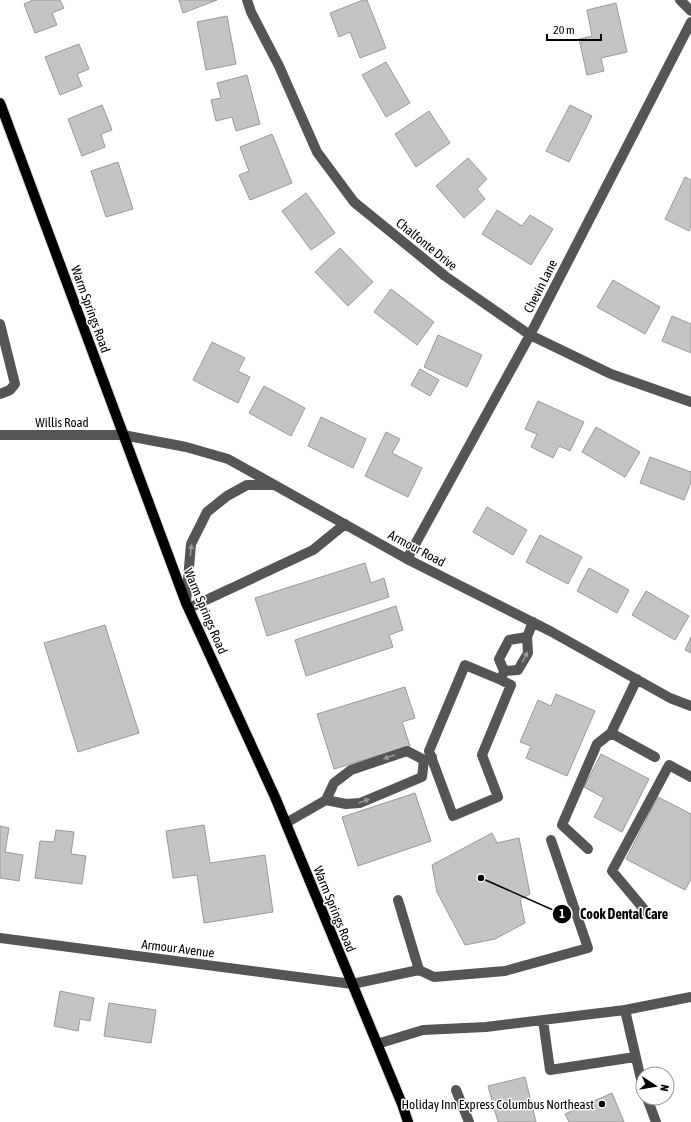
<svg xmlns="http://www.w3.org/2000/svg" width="691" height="1122" font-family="'Asap Condensed',sans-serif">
<rect width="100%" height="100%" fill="#fff"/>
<!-- building -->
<path fill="#c4c4c4" stroke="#999" d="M33,0H60L64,8L52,13L57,25L35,33L24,4Z
M179,0H217L183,13Z
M363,0H367L386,48L360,58L350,32L339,37L330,13Z
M616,3L627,52L601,58L604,71L587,75L579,39L592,36L587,10Z
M227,16L236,64L206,70L197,22Z
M79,44L89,69L77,74L82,86L60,95L45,57Z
M386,62L410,103L386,117L362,75Z
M247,75L260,124L236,131L232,117L216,121L211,100L221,98L217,83Z
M102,105L112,130L101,134L105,147L82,156L68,119Z
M570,105L592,116L569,162L546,151Z
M429,111L450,143L416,167L395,134Z
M272,134L292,183L250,200L239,175L249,171L240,147Z
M468,158L487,179L477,189L485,199L464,218L436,186Z
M118,162L133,209L106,217L91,171Z
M685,177L691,180V226L689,231L665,219Z
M306,193L335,233L311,250L282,211Z
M497,210L522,226L530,215L553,229L531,265L482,234Z
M340,248L373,282L348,306L315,272Z
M613,280L660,307L645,334L597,307Z
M391,289L434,322L417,345L374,312Z
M672,316L691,324V353L662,341Z
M438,335L482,355L467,387L424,367Z
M212,342L245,358L238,371L250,377L238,403L193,380Z
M420,369L439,380L430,396L411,385Z
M264,386L305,408L291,436L249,413Z
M538,401L584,422L570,451L559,446L553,458L531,447L537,434L525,429Z
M321,417L366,439L353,468L308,446Z
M596,427L640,452L625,477L582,452Z
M386,432L400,439L392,453L422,468L408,497L365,476Z
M650,457L691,472V482L684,500L640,483Z
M487,507L527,530L513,555L473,532Z
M540,535L582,557L568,584L526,562Z
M365,563L371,583L384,578L389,597L267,636L255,598Z
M589,568L629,590L617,613L577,591Z
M646,591L689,616L675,640L632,615Z
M396,606L403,630L389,635L393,647L306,676L295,640Z
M105,625L139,733L78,752L44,643Z
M691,637V653L685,650Z
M405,687L415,718L402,722L410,746L334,769L317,714Z
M556,694L595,711L567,776L526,758L531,746L520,742L538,700L551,706Z
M601,754L649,779L622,832L594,817L604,798L584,787Z
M415,793L431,841L358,866L342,817Z
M658,797L691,814V879L685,890L626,859Z
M204,825L210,863L265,855L273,912L204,923L197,875L173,878L166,831Z
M0,826L9,828L5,852L23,855L19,881L0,878Z
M56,830L74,832L71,854L86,856L82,884L35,878L40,841L54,842Z
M492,833L497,843L519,838L530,894L520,899L525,923L495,939L465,945L437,892L432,865Z
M60,991L94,998L90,1021L80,1019L78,1031L54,1026Z
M109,1003L156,1010L151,1043L104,1036Z
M525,1077L536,1122H498L488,1086Z
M612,1093L624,1122H569L565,1114Z"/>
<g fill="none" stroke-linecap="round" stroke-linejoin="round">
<defs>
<path id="major" d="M0,103L186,603L275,797L402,1104L408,1122"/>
</defs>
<!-- major casing -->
<use href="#major" stroke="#dbdbdb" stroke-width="12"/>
<!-- minor -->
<path stroke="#555" stroke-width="10" d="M247,0L251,12L279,66L317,152L354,202L445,276L530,335L611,374L691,402
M680,0L691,11
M0,324L15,384L10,390L0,394
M0,435H123L186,447L228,459L407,559L550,631L670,698L691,706
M407,559L530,335L691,22
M186,603L191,544L207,512L227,496L247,485H272
M189,608L313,550L345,524
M527,637L509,640L499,659L504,671L518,670L528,653L527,637L533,622
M501,680L511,685L482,755L498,797L453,816L429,751L465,665L501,680L504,671
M611,733L655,757
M326,800L346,804L360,803L422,777L424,760
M286,823L326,800L334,783L351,770L407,751L424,760L432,757
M588,849L562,825L597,744L611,733L637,679
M648,914L612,871L669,765L691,777
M0,938L352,984L419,970L398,900
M419,970L434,977L505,971L588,948L551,840
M625,1010L691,997
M543,1020L550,1070L635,1057
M377,1044L423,1030L486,1027L625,1010L643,1088
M456,1090L469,1122
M647,1098L656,1122"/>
<!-- major -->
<use href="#major" stroke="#000" stroke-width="10"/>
</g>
<!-- one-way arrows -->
<defs><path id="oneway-solid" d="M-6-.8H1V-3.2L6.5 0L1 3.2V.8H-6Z"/></defs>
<g fill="#999">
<use href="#oneway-solid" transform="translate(191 550) rotate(-83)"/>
<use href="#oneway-solid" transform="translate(525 657) rotate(-63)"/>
<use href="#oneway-solid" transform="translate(389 757) rotate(161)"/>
<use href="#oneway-solid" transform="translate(364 801) rotate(-20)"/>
</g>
<!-- markers -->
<circle fill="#000" stroke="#fff" stroke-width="1.5" cx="602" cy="1104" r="4"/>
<g text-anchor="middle" stroke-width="3" stroke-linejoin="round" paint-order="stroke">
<!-- street labels -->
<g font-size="13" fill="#000" stroke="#fff">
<text transform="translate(427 244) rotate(39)" y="5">Chalfonte Drive</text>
<text transform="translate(540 286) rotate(-63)" y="5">Chevin Lane</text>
<text transform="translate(91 309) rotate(70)" y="5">Warm Springs Road</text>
<text x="62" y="427">Willis Road</text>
<text transform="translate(417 548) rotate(28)" y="5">Armour Road</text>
<text transform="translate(206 611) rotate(67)" y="5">Warm Springs Road</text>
<text transform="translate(335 909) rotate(68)" y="5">Warm Springs Road</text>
<text transform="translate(178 948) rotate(7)" y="5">Armour Avenue</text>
</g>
<!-- poi labels -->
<g font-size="13" fill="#000" stroke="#fff" text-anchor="end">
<text x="594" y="1109">Holiday Inn Express Columbus Northeast</text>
</g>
</g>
<!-- callouts -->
<path fill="none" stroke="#000" stroke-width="1.5" d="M481 878L562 914"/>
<g fill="#000" stroke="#fff" stroke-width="1.5">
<circle cx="481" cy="878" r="4"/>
<circle cx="562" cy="914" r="10"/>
</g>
<g font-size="12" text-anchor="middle" font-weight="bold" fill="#fff">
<text x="562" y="918">1</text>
</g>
<g font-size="14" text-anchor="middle" font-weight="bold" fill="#000" stroke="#fff" stroke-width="3" stroke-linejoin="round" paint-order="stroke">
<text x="624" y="919">Cook Dental Care</text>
</g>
<!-- north arrow -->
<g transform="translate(655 1086) rotate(102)"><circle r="19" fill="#ffffff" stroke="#999999"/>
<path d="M0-3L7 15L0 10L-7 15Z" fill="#000000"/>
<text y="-6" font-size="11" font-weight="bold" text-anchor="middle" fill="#000000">N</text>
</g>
<!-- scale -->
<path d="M547 34v6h54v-6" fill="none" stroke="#000000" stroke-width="2"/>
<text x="553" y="34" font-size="12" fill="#000000" stroke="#ffffff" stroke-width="3" paint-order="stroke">20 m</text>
</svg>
